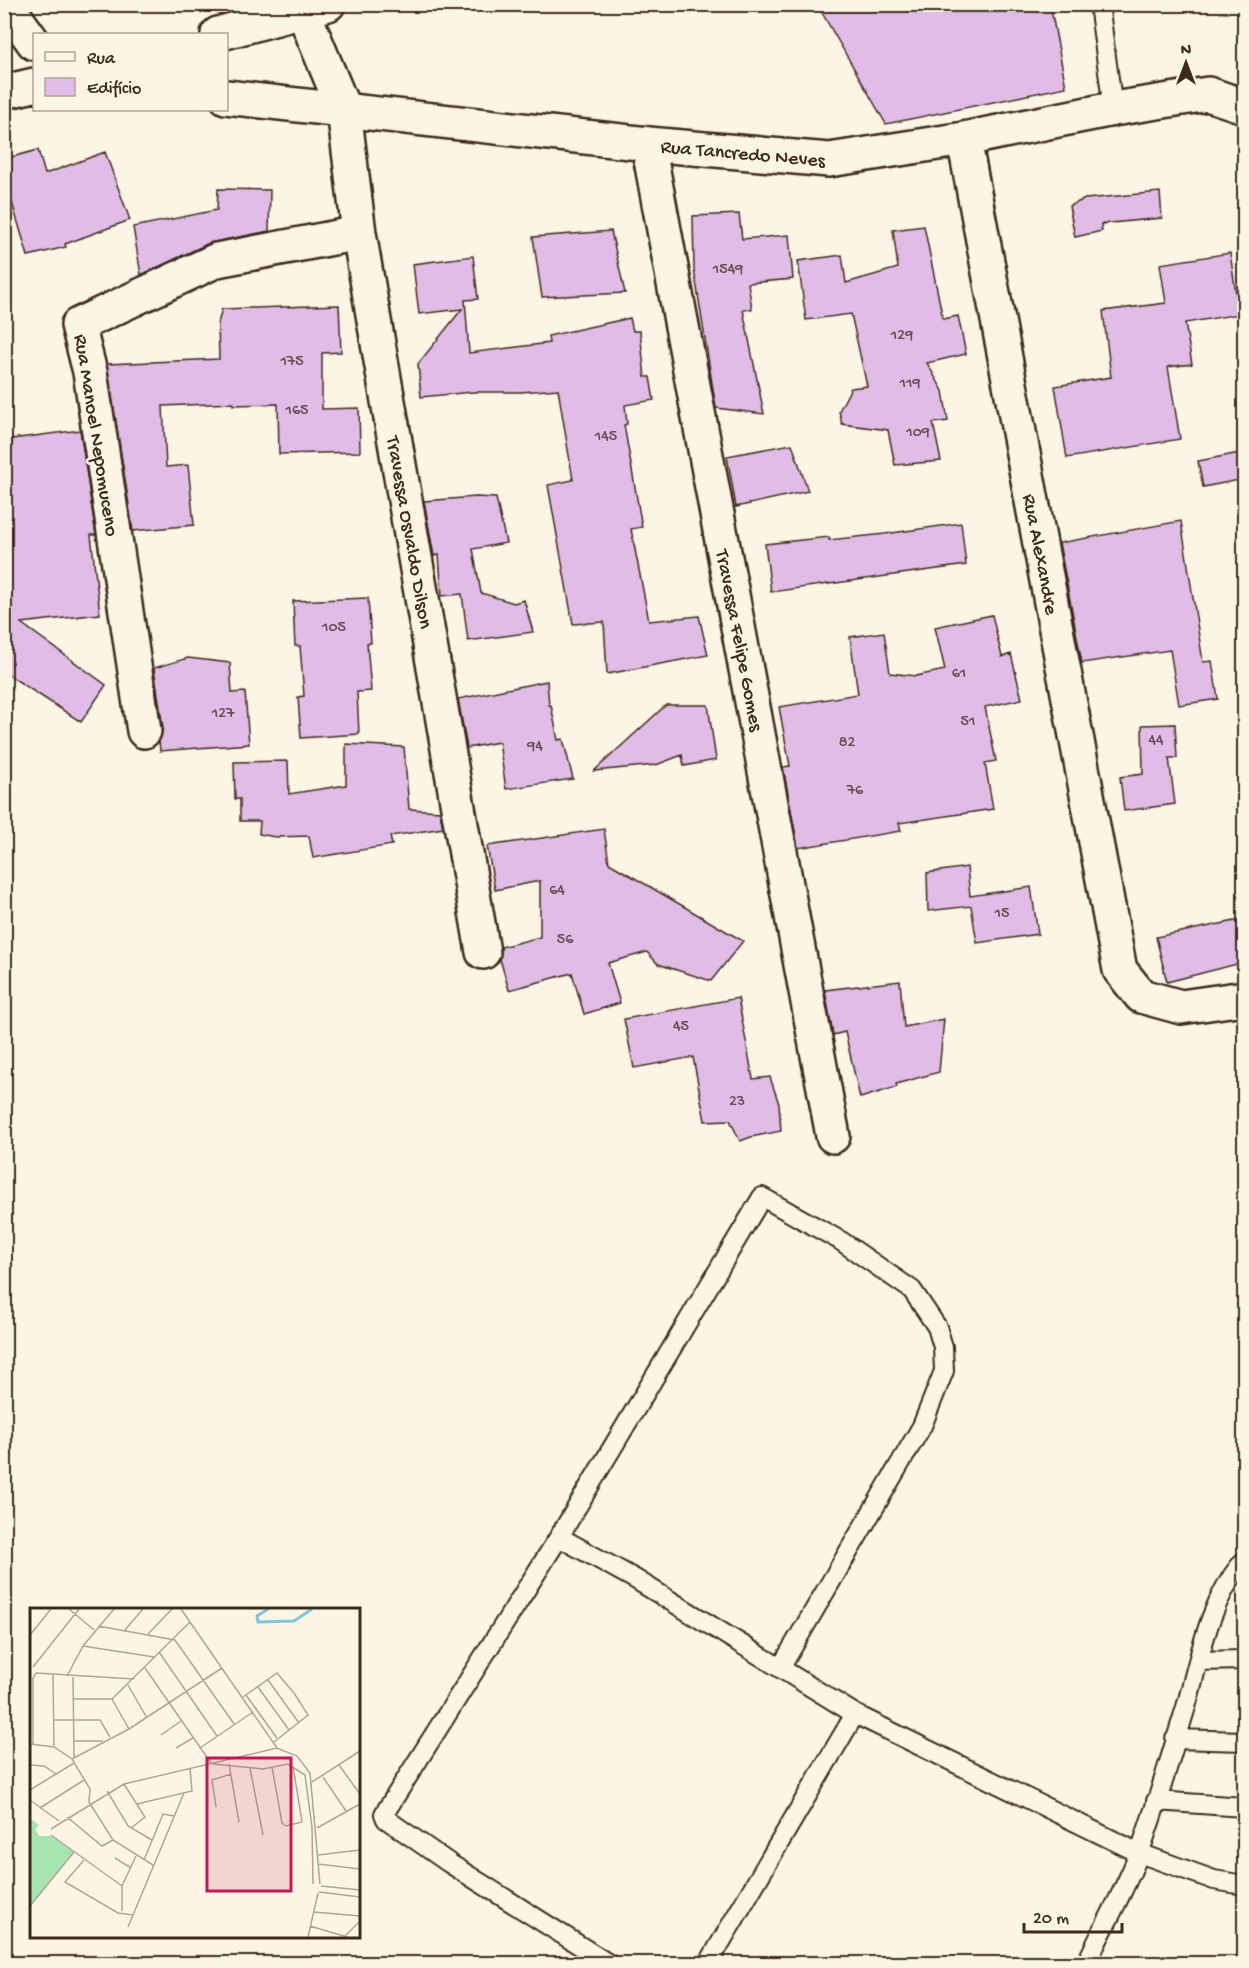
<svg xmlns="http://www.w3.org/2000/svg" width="1249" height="1968" font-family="'Gochi Hand',sans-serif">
<rect width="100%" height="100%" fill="#fcf5e5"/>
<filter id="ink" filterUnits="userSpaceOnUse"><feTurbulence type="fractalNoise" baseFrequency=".0167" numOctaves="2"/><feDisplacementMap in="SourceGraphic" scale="12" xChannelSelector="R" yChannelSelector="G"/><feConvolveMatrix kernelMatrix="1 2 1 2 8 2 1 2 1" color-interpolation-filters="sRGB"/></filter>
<g filter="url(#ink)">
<!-- building -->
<path fill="#e1bce6" stroke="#3b2a1e" stroke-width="1.5" d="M817,4H1050L1066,87L886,124Z
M38,150L45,174L105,152L130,220L65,244L66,247L28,256L4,176V159Z
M218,189L270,190L269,231L209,243L141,275L133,227L217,210Z
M1160,192L1162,218L1101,224L1102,231L1075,237L1069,206L1085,199Z
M739,214L742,239L789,235L793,279L748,283L752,309L743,310L764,414L716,408L694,269L693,216Z
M924,226L943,319L958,316L966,354L927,363L943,391L948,421L933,423L941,461L895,465L888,430L842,424L839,411L851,388L867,386L851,314L806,320L798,261L842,255L846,283L898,268L893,230Z
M611,231L625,293L542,297L533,237Z
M1230,253L1239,314L1185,323L1192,364L1168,367L1180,439L1067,458L1055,386L1111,377L1103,311L1166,303L1160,264Z
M473,256L478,299L465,300L469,353L549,343L548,336L630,318L633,331H640L645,377H650L654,400L625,405L627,424L624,425L642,527L631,529L649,621L699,616L708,655L607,674L604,622L573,624L548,485L573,480L558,389L521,392H472L421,397L418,364L462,309L419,314L413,264Z
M339,305L341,352L322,353V409L359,408L360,452L279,454L278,404L233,405V403L163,406L166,467L188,465L194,525L133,531L107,364L219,359L218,323L222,309Z
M80,430L96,535H91L100,614L21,623L106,685L81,722L4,672V440Z
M792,444L808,491L736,507L727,456Z
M1245,452V479L1203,487L1198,461Z
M476,497L496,498L506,543L473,549L481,593L514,603L524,600L533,632L468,641L462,594L442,596L439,555L434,556L424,501Z
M1181,521L1203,662L1212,661L1218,699L1179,705L1170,650L1082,663L1059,543Z
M961,523L966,565L771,592L765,544L829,537V540L885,534Z
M368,598L371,643H367L371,691L357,692L359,734L301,738L298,697L304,696L300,646H295L293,601Z
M992,615L1002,657L1011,654L1022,699L985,707L996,761L985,763L993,809L899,823L901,831L798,848L783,767L790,766L779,707L858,694L850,637L884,632L890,673L916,676L945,670L935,627Z
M188,658L230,663L232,693L245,692L249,744L160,751L159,741L163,728L154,668Z
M547,681L549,705H551L558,740L563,739L573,779L506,789L499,742L467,748L458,699Z
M666,705H708L716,760L684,766L682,755L656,765L594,771Z
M1175,724L1177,758H1169L1175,804L1124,811L1120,777L1143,774L1142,725Z
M346,744L404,747L409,809L440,811L443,828L390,836L392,845L313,858L309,836L275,837L259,834L260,821H240V799H235L234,762L288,761L289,794L346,785Z
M604,829L609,863L743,941L711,981L658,964L647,952L608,963L620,1003L584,1014L572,973L509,990L500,959L501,947L540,937V881L495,890L487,846Z
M967,867L970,896L1031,887L1038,934L977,943L971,906L928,911L927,873Z
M1245,919V962L1167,982L1156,937Z
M900,981L904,1027L944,1019L939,1072L896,1084L897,1087L860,1098L845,1032L833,1035L825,990Z
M738,998L753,1079L770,1077L779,1104L781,1131L751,1137L740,1141L730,1120L705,1121L693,1057L634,1068L624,1019Z"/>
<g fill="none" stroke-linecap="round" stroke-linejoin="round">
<defs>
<path id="service" d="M1099,4L1113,109
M559,1537L635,1579L855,1714L1139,1853L1214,1880L1244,1885
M1198,1661L1244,1660
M1175,1739L1244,1741
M1156,1801L1244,1807
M609,1964L449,1863L386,1819L384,1814L559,1537L762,1197L841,1241L912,1290L937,1327L943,1347L944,1371L922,1426L781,1667
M708,1964L855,1714
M1086,1964C1103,1928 1126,1888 1140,1851C1157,1804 1171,1755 1186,1707C1200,1657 1208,1604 1242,1563H1244"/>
<path id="minor" d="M6,4L34,43
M303,11L344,110L359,233L483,952
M964,139L1120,970L1141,996L1181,1007L1244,998
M648,144L833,1136
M144,731L90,372L78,325L217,260L359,233"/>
<path id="tertiary" d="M218,34L328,4
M4,92L34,85
M226,97L648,144L829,160L964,139L1113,109L1208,94L1244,106"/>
</defs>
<!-- service casing -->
<use href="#service" stroke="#3b2a1e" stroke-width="22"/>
<!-- minor casing -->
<use href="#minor" stroke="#3b2a1e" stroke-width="38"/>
<!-- tertiary casing -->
<use href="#tertiary" stroke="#3b2a1e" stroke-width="38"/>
<!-- service -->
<use href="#service" stroke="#fcf5e5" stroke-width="18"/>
<!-- minor -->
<use href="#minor" stroke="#fcf5e5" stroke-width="33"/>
<!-- tertiary -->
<use href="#tertiary" stroke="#fcf5e5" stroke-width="33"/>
</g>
</g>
<g text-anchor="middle" stroke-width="5" stroke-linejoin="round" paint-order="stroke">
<!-- number labels -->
<g font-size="16" fill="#644e50">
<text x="728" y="273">1549</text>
<text x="902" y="339">129</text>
<text x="292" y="365">175</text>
<text x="910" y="387">119</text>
<text x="297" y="414">165</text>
<text x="918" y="436">109</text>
<text x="606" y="440">145</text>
<text x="334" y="631">105</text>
<text x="959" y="677">61</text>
<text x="223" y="717">127</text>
<text x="968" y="725">51</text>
<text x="1156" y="744">44</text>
<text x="847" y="746">82</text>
<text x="535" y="750">94</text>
<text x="855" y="794">76</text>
<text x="557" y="894">64</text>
<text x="1002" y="917">15</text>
<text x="565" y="943">56</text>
<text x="681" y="1030">45</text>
<text x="737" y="1105">23</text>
</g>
<!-- street labels -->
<g font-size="20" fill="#3b2a1e" stroke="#fcf5e5">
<text transform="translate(743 152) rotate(5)" y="7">Rua Tancredo Neves</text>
<text transform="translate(98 435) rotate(81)" y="7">Rua Manoel Nepomuceno</text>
<text transform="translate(411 532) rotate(80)" y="7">Travessa Osvaldo Dilson</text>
<text transform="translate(1042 554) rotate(79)" y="7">Rua Alexandre</text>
<text transform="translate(741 640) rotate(79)" y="7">Travessa Felipe Gomes</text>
</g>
</g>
<!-- overview -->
<g transform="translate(30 1608)">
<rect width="330" height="330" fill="#fcf5e5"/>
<path d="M0,210L9,217L5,221L9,228H21L44,244L0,298Z" fill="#a6e5ad"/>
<path fill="none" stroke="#7ec6de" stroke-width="3" d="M238,1L227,8L228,14L264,13L282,1"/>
<path fill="none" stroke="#afa495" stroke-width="1.5" d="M39,1L64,22M151,1L247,140M68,18L145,32L204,116M95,22L113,1M118,26L142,1M0,27L21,1M53,38L124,49M129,44L187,128M3,59L49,1M115,60L181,155M6,65L104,71M23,67L24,139M37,68L53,38L84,1M43,69L44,150M238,72L269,115M98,77L117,110M228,79L259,122M216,87L247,130M213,89L247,65L264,85L278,107L244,134M44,91H82M82,91L160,14M82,91L99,121M24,112H70L80,129M131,127L151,113M44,133H73M0,136L24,139L42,151L60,181L59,194L83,232L123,257M3,136V70L6,65M146,140L163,130M170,140L223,104M42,151L99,121L192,60M183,156L233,161L258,156L275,167L282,219L283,276M199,156L209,214M0,157L14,158L26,166M309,157L330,186M242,159L252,215L256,218L272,214L263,158M220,160L233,227M293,169L316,203M282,174L330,143M94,176L115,209L101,220M0,182L44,155M77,183L98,218L122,232M0,192L29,213M107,196L162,183L160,160M186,199L182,172L201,166M10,200L54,172M37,209L72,238L83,232M287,220L330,196M21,221L94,176L247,140L267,148L280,165L290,276M21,227L92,278M288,247L330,242M85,250L101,260M54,252L35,274L88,305L103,307M114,252L133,206L144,208M288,256L330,261M291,278L330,282M289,284L330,289M0,298L44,244M92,303V278L106,248M284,304L330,308M280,318L317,329M98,319L154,185M315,328L330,313M278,329L288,285"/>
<path fill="#c2185b" fill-opacity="0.15" stroke="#c2185b" stroke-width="3" d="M177,150H261V283H177Z"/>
<rect width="330" height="330" fill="none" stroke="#3b2a1e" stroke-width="3"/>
</g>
<!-- margin -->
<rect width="1249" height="1968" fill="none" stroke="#fcf5e5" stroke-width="24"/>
<rect x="12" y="12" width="1225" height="1944" fill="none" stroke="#3b2a1e" stroke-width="2" filter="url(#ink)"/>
<!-- legend -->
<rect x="33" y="33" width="195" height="78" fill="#fcf5e5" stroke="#afa495" stroke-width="1.5"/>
<rect x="45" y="52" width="30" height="9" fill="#fcf5e5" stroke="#afa495" stroke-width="1.5"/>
<text x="87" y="63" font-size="18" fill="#3b2a1e">Rua</text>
<rect x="45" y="78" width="30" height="18" fill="#e1bce6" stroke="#afa495" stroke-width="1.5"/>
<text x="87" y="93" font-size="18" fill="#3b2a1e">Edifício</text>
<!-- north arrow -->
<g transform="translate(1186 63)" stroke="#fcf5e5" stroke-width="4.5" paint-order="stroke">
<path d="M0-4.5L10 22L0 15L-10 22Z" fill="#3b2a1e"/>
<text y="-9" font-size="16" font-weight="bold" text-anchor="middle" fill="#3b2a1e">N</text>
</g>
<!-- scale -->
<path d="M1024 1923v9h98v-9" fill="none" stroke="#3b2a1e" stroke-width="3"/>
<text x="1033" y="1923" font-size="18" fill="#3b2a1e" stroke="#fcf5e5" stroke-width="4.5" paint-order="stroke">20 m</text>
</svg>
